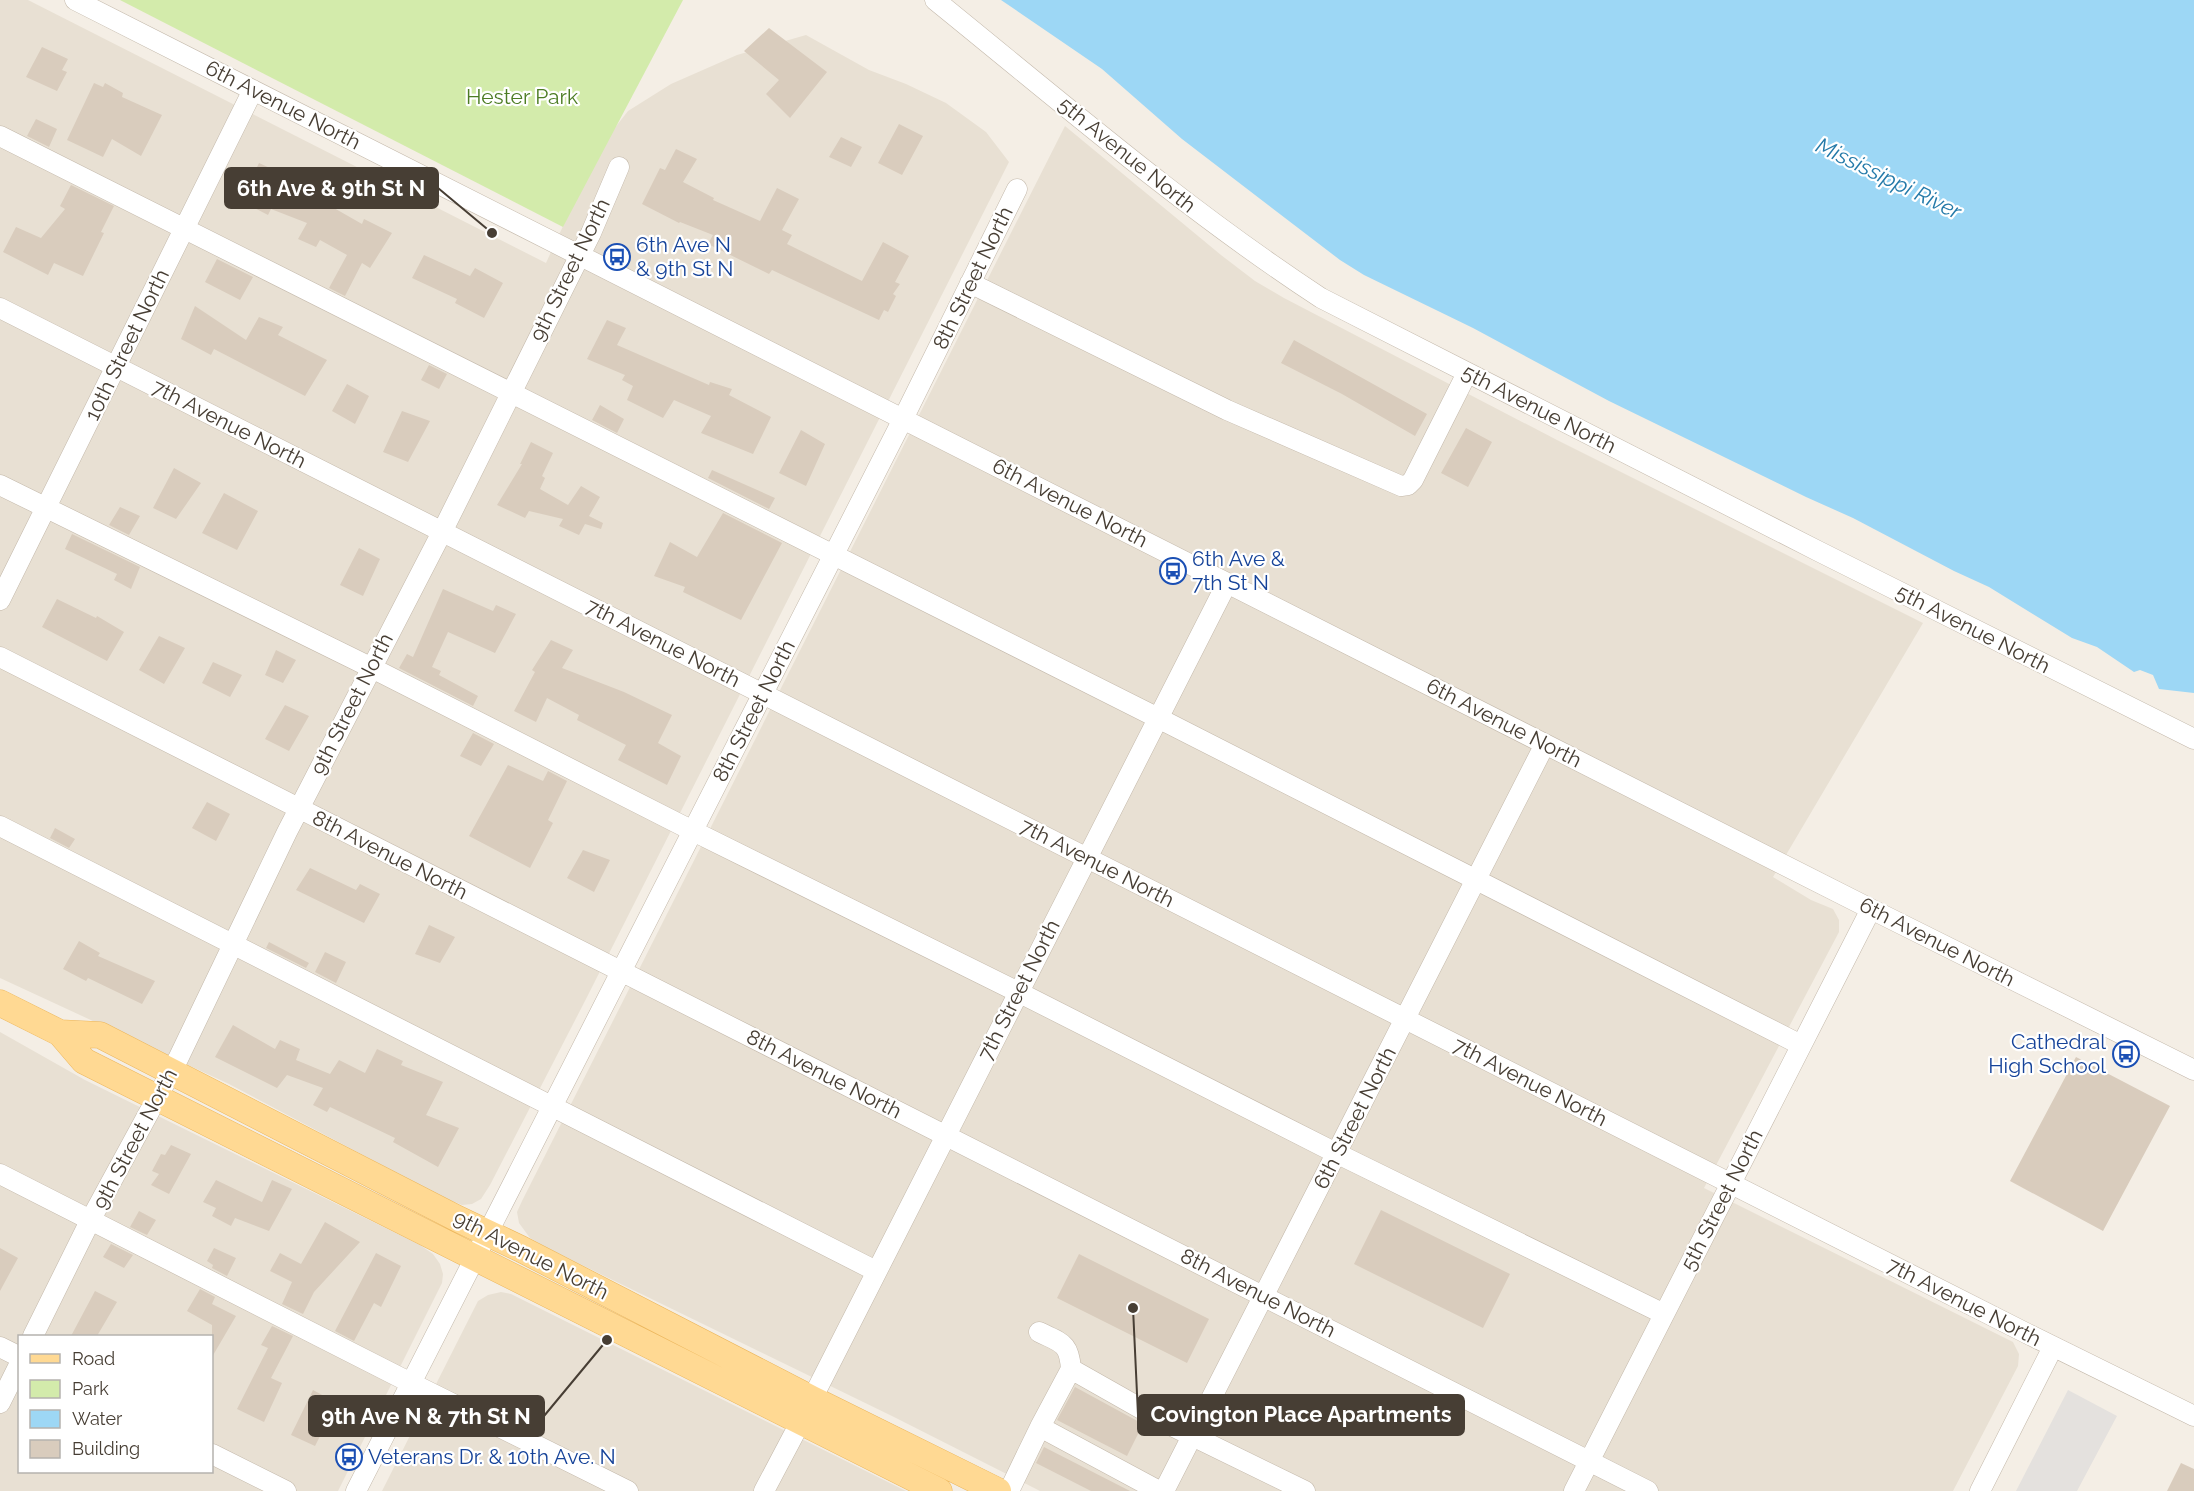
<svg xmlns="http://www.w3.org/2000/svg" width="2194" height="1491" font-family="Raleway,sans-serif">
<rect width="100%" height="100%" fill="#f4eee5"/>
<!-- residential -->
<path fill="#e8e0d3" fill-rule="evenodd" d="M0,0H28L546,263L599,148L628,111L671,84L737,55L806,35L869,70L906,84L946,103L986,132L1009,162L586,999L490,1185L481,1199L472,1204L462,1205L444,1198L229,1084L0,978Z
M1065,126L1221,255L1255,281L1284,298L1557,440L1923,623L1773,877L1811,900L1833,909L1839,920V932L1704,1188L2013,1342L2019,1354L2018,1366L1953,1491H1040L894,1417L547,1248L530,1238L519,1223L517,1212L522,1201Z
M0,1032L85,1080L420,1245L433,1254L440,1264L443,1274L442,1283L338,1491H0ZM20,1336H212V1472H20Z
M501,1292L511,1294L906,1491H382L478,1301L488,1295Z"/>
<!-- green -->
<path fill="#d3ebab" d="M120,0H683L563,227Z"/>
<!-- parking -->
<path fill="#e4e1de" d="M2068,1390L2117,1416L2077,1491H2016Z"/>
<!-- water -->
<path fill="#9dd7f5" d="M1001,0H2194V693L2159,689L2153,675L2140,670L2134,672L2097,647L2072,638L1989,587L1954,571L1853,518L1806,497L1609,401L1473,328L1364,275L1340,260L1182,139L1102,69Z"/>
<!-- building -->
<path fill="#d9ccbd" d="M769,28L827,72L790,118L766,94L779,80L744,51Z
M42,47L68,59L62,70L67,72L57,91L26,77Z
M94,83L103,87L105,83L123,93L122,97L162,115L141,156L112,139L103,157L67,140Z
M36,119L57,129L49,147L27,136Z
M899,124L923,136L902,175L878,163Z
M841,137L862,147L851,167L829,157Z
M676,149L697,159L683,182L714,198L713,200L760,221L777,188L799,199L782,230L792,235L787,244L862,281L883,242L909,256L895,282L900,284L893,294L896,296L888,312L884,310L879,320L772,270L769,274L708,244L713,235L680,222L679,223L642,204L660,168L665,170Z
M259,163L287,176L285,180L362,224L364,219L392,233L370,268L362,263L345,296L329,288L347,255L320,240L316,247L298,239L307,223L271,209L268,215L241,201Z
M71,185L114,206L101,232L104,233L83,276L54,263L48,275L3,252L16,227L41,238L65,209L60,206Z
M424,255L470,276L475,268L503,283L484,318L455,303L457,299L412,278Z
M217,259L253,277L240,300L205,282Z
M195,306L246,340L259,317L283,327L278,335L327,360L305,396L214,349L211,355L181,339Z
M607,320L626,328L617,345L709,385L710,382L732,389L729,395L771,417L753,454L701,433L711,416L674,400L663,418L627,400L633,386L622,380L625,375L587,359Z
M1294,340L1427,414L1415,436L1342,394L1281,363Z
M429,365L447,374L439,389L421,380Z
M347,384L369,396L355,424L332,411Z
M600,405L624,419L617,433L592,420Z
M402,411L430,421L408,462L383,452Z
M1466,428L1492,442L1468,487L1441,473Z
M801,430L825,444L806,486L779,473Z
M531,442L553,453L542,476L545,478L540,489L568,505L581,486L600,497L589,516L603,523L601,529L585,524L579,535L559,526L563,519L529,511L525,518L497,505L522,464H520Z
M174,468L201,483L176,519L153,508Z
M712,470L775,498L769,509L708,478Z
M224,493L258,511L237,550L202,533Z
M120,507L140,516L129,535L109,525Z
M723,513L782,543L741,620L683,592L685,587L654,576L670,542L697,557Z
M72,534L140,567L131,589L114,580L117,574L65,549Z
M359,548L380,559L363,596L340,585Z
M443,589L493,611L496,605L516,614L495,653L448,632L432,667L441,671L439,675L478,696L473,706L399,668L407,654L413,657Z
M57,599L96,618L97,616L124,632L107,661L42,627Z
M159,636L185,648L164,684L139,670Z
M551,640L573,650L562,668L624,692L672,715L658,743L681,756L667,785L618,760L626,745L577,720L579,715L547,698L536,722L514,711L535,672L532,670Z
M276,650L296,660L283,683L265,675Z
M213,662L242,675L230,697L202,683Z
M285,705L309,716L289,751L265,739Z
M473,733L494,744L481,766L460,756Z
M508,765L543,781L548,771L567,781L548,820L553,823L530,868L469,836Z
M207,802L230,814L216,841L192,828Z
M55,828L75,839L69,848L50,838Z
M583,850L610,860L594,892L567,878Z
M310,868L356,890L360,884L380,894L364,923L296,890Z
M429,925L455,937L440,963L415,954Z
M79,941L100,953L98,956L155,981L142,1004L88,978L86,981L63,969Z
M269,942L309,963L306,968L266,948Z
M325,952L346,962L336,983L315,972Z
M233,1025L275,1049L280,1040L300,1049L296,1060L330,1074L339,1060L365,1073L377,1049L403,1061L401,1065L443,1082L426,1115L459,1128L438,1167L393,1142L395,1138L330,1107L327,1112L313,1105L323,1088L287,1075L277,1088L215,1057Z
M2076,1057L2170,1106L2103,1231L2010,1181Z
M171,1145L191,1154L169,1194L151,1185L159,1174L152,1171L161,1154L165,1155Z
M216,1180L262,1202L272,1180L292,1189L269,1231L235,1218L231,1226L212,1216L216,1208L203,1202Z
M1381,1210L1510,1274L1483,1328L1354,1264Z
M139,1211L156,1220L147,1235L130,1227Z
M325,1222L360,1242L314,1292L303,1314L282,1304L292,1282L270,1271L280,1253L301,1264Z
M111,1244L133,1255L124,1268L103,1257Z
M0,1248L18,1258L0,1291Z
M214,1248L236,1258L227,1276L212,1268L213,1265L207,1261Z
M376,1253L401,1266L381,1307L374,1303L354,1341L335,1331Z
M1079,1254L1209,1319L1187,1363L1057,1298Z
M200,1289L215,1297L212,1304L236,1316L212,1357V1325L187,1311Z
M95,1291L117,1302L97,1336H71Z
M272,1326L293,1336L271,1378L282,1383L264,1422L237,1409L268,1348L261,1345Z
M1075,1387L1143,1424L1127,1456L1057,1420Z
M313,1390L337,1403L315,1446L291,1435Z
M1044,1447L1130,1491H1091L1036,1463Z
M2181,1463L2194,1469V1491H2167Z"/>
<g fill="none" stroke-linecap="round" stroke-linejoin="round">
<defs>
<path id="minor" d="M75,0L1871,909L2194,1070
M935,0C1061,102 1185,209 1321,298L1818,551L2194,739
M0,136L1158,718L1801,1045
M970,283L1227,410L1401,486L1408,485L1413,480L1467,373
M0,308L2026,1333L2194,1416
M0,485L372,668L693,831L1018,992L1336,1153L1664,1314
M0,600L253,90
M0,657L1648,1491
M0,826L876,1271
M0,1174L411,1383L628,1491
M1039,1332C1061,1343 1069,1342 1071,1369
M33,1336L91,1219L178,1059L287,832L442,532L591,233L619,167
M0,1347L20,1357
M812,1399L1227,583
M0,1403L20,1363
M1040,1427L1159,1491
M212,1454L286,1491
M356,1491L903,419L1017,189
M764,1491L801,1421
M1009,1491L1040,1427L1071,1369L1170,1425L1305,1491
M1164,1491L1545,744
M1574,1491L1871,909
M1980,1491L2053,1347"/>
<path id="major" d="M0,1003L60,1033L100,1035L458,1219L521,1249L812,1399L998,1491
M60,1033L84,1061L939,1491"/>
</defs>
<!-- minor casing -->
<use href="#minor" stroke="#c3b8aa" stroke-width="21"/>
<!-- major casing -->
<use href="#major" stroke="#ecb65b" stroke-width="27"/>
<!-- minor -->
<use href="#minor" stroke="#fff" stroke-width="20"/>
<!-- major -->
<use href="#major" stroke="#ffd993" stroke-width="26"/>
</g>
<!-- icons -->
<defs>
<symbol id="bus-ring" viewBox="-11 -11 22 22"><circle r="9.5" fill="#fff" stroke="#1a4fb4" stroke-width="1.5"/><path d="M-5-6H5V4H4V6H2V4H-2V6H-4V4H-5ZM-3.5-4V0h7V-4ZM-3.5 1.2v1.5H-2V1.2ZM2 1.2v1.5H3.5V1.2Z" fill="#1a4fb4"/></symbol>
</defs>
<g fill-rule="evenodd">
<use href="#bus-ring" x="602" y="242" width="30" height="30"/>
<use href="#bus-ring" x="1158" y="556" width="30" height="30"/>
<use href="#bus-ring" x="2111" y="1039" width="30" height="30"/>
<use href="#bus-ring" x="334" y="1442" width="30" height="30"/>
</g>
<g text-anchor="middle" stroke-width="4.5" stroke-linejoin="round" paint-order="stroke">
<!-- park labels -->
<g font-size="21" fill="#4c7c24" stroke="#fff">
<text x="522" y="104">Hester Park</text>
</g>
<!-- street labels -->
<g font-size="21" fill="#473e34" stroke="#fff">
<text transform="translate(283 105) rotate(27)" y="7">6th Avenue North</text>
<text transform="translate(1127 155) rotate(39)" y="7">5th Avenue North</text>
<text transform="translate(570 270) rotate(-64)" y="7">9th Street North</text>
<text transform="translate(973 278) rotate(-64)" y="7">8th Street North</text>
<text transform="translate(127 345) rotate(-64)" y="7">10th Street North</text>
<text transform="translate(1539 409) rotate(27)" y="7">5th Avenue North</text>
<text transform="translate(229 424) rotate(27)" y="7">7th Avenue North</text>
<text transform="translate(1070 503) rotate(27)" y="7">6th Avenue North</text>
<text transform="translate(1973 629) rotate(27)" y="7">5th Avenue North</text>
<text transform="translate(663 643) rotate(27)" y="7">7th Avenue North</text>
<text transform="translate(352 704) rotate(-63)" y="7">9th Street North</text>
<text transform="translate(754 711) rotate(-63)" y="7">8th Street North</text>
<text transform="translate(1504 723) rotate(27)" y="7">6th Avenue North</text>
<text transform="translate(390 855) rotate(27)" y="7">8th Avenue North</text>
<text transform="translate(1097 863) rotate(27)" y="7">7th Avenue North</text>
<text transform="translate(1937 942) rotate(27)" y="7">6th Avenue North</text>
<text transform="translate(1019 990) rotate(-63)" y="7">7th Street North</text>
<text transform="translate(824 1074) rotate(27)" y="7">8th Avenue North</text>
<text transform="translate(1530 1082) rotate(27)" y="7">7th Avenue North</text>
<text transform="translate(1355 1118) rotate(-63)" y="7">6th Street North</text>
<text transform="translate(135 1139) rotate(-62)" y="7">9th Street North</text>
<text transform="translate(1722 1200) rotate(-63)" y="7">5th Street North</text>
<text transform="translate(531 1255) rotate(27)" y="7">9th Avenue North</text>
<text transform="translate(1258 1293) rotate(27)" y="7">8th Avenue North</text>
<text transform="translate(1964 1302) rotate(27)" y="7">7th Avenue North</text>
</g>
<!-- transit labels -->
<g font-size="21" fill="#164399" stroke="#fff" text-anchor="start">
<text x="636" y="252">6th Ave N<tspan x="636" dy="24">&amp; 9th St N</tspan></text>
<text x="1192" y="566">6th Ave &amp;<tspan x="1192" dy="24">7th St N</tspan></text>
<text x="2106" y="1049" text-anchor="end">Cathedral<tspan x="2106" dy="24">High School</tspan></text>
<text x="368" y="1464">Veterans Dr. &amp; 10th Ave. N</text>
</g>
<!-- water labels -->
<g font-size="22" font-style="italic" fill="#247aa9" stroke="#fff">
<text transform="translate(1889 178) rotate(26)" y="8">Mississippi River</text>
</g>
</g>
<!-- callouts -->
<path fill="none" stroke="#473e34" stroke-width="2" d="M492 233L438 188M1133 1308L1138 1415M607 1340L544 1416"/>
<g fill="#473e34" stroke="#fff" stroke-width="2">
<circle cx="492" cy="233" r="6"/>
<circle cx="1133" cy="1308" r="6"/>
<circle cx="607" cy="1340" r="6"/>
</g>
<g fill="#473e34" stroke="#473e34" stroke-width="2">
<rect x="225" y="168" width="213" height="40" rx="6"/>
<rect x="1138" y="1395" width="326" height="40" rx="6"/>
<rect x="309" y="1396" width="235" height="40" rx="6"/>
</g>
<g font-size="22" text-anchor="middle" font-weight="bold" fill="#fff">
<text x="331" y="196">6th Ave &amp; 9th St N</text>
<text x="1301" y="1422">Covington Place Apartments</text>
<text x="426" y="1424">9th Ave N &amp; 7th St N</text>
</g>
<!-- legend -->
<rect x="18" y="1335" width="195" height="138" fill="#ffffff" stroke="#b5b2ae" stroke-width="1.5"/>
<rect x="30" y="1354" width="30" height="9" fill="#ffd993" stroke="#b5b2ae" stroke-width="1.5"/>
<text x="72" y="1365" font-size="18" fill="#473e34">Road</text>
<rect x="30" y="1380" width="30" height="18" fill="#d3ebab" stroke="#b5b2ae" stroke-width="1.5"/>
<text x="72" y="1395" font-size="18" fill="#473e34">Park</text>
<rect x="30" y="1410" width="30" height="18" fill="#9dd7f5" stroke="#b5b2ae" stroke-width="1.5"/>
<text x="72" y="1425" font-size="18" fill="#473e34">Water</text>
<rect x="30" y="1440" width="30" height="18" fill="#d9ccbd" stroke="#b5b2ae" stroke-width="1.5"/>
<text x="72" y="1455" font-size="18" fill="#473e34">Building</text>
</svg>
